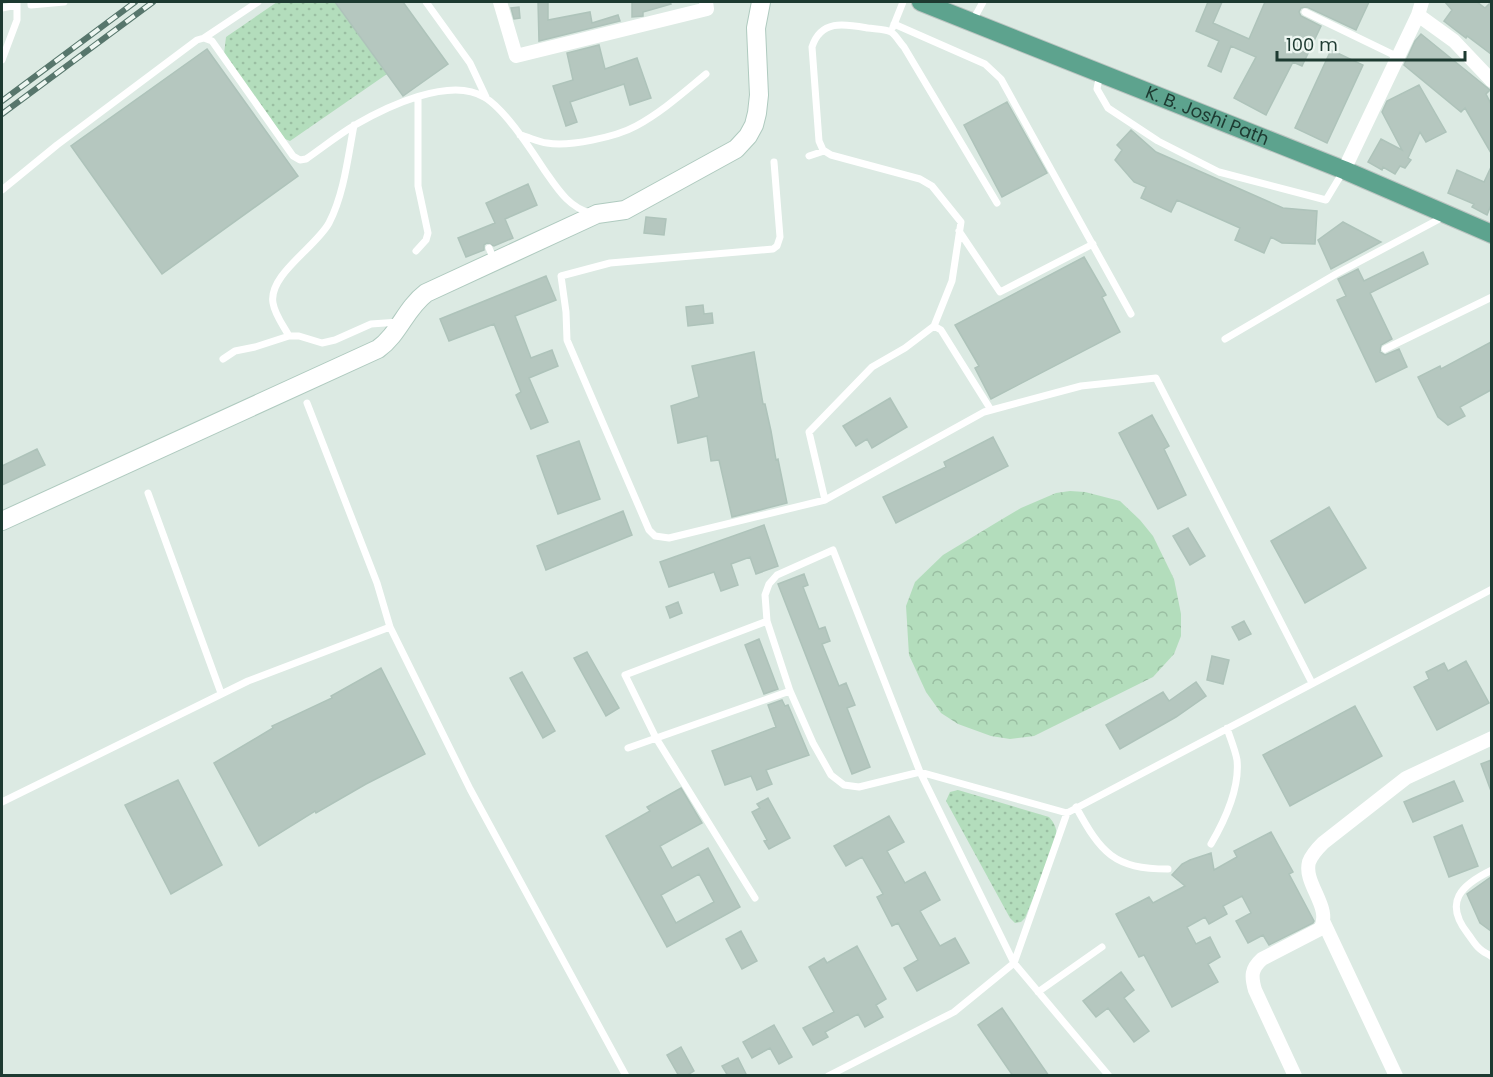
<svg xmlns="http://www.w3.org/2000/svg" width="1493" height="1077" font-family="Poppins,sans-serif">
<defs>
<pattern id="grass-dots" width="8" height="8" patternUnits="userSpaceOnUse" patternTransform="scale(1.5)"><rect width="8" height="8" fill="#b3ddbc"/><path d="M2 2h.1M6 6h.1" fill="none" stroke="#9abea2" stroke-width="1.8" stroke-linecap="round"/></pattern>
<pattern id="park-crowns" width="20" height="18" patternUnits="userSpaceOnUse" patternTransform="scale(1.5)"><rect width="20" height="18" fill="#b3ddbc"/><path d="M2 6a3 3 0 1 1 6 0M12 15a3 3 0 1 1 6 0" fill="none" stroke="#9abea2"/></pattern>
</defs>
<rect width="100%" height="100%" fill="#dceae3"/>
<!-- grass -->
<path fill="url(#grass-dots)" d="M277,2H335L387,74L290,141L285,139L224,54L226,37Z
M958,790L1049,817C1057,826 1058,833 1055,844L1025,918L1021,922L1015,923L1010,918L946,801L950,792Z"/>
<!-- park -->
<path fill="url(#park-crowns)" d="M1070,491L1085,492L1120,501L1140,520L1153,536L1174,579L1181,614V636L1174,654L1153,677L1034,736L1010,739L991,736L958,724L941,713L926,692L909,655L906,606L915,582L943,555L999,521L1021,508L1056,493Z"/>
<!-- building -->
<path fill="#b5c7bf" stroke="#aec3ba" stroke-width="1.5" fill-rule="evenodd" d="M335,2H403L448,64L403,96Z
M538,2H548V20L590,12L592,23L618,15L620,21L539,41Z
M632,2H670L671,4L643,12V16L632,17Z
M1208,2H1222L1213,23L1249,39L1265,2H1369L1356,30L1307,7L1301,8L1299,12L1301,16L1321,26L1302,66L1293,62L1266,115L1234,98L1256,57L1231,46L1221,72L1208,66L1219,41L1196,31Z
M1445,2H1477L1485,8L1491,2V54L1467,36L1466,38L1444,21L1452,10Z
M519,7L520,18L514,19L511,8Z
M1421,34L1490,90L1486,94L1491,104V153L1465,108L1461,112L1404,65L1415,41Z
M599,45L605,69L637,58L651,98L630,105L624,84L570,102L577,122L566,126L553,86L573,80L567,53Z
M207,49L298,176L162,274L71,146Z
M1331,50L1363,65L1327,143L1295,128Z
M1419,85L1446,132L1426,142L1420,132L1408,158L1411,160L1405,168L1400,166L1395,174L1383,167L1382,170L1368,162L1381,139L1402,150L1382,112L1387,101Z
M1007,102L1047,173L1002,197L964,125Z
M1131,130L1156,152L1283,208L1317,211L1315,244L1282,243L1271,237L1264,253L1235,240L1240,228L1177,200L1171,212L1141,198L1146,187L1134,182L1115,160L1122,150L1117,145Z
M1491,167V205L1487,215L1472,207L1474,204L1448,193L1457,170L1484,182Z
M528,184L537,205L505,219L513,238L494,246L487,243L484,245V250L466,257L458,238L495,223L486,203Z
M646,217L666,219L664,235L644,233Z
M1343,222L1381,242L1331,269L1318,240Z
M1423,252L1428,264L1370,293L1392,339L1381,345L1380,352L1385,355L1399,349L1407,367L1376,382L1337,300L1346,296L1338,279L1358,269L1364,281Z
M1084,257L1106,295L1102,297L1120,332L991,399L975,368L979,366L955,325Z
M546,276L556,300L515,316L531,358L552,350L558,366L529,378L548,422L531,429L516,395L521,392L494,324L449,341L440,319Z
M703,305L704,314L712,313L713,323L688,326L686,307Z
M1491,342V390L1460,407L1465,416L1448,425L1438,417L1418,377L1440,366L1441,369Z
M754,352L763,404H765L771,431L776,460L778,459L787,503L732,517L719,460L711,461L707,436L678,443L671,406L699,397L692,366Z
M890,398L907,427L872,448L867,439L856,446L843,426Z
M1152,415L1169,446L1164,449L1186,495L1158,509L1119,433Z
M993,437L1008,466L896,523L883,497L946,467L944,462Z
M579,441L600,499L558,514L537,456Z
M37,449L45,465L2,485V466Z
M1329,507L1366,568L1305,603L1271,541Z
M623,511L632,535L546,570L537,546Z
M764,525L778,566L756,574L750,557L731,564L738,585L721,591L714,572L669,587L660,562Z
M1188,528L1205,556L1190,565L1173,536Z
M804,574L808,585L803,587L819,629L825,627L830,641L822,644L839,686L846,683L855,705L847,708L870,767L852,774L778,584Z
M678,602L682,613L670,618L666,607Z
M1244,621L1251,634L1239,640L1232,627Z
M759,639L778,689L764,694L745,645Z
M587,652L619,708L606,716L574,658Z
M1212,656L1229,660L1223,684L1207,680Z
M1466,661L1489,703L1437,730L1414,687L1429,679L1426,672L1444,663L1448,671Z
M381,668L425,754L366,784L316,813L315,811L259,846L214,763L273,728L272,726L332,698L331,696Z
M522,672L555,731L543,738L510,678Z
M1196,682L1206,696L1176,717L1120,749L1106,725L1163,692L1169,701Z
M782,700L785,706L788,705L809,755L766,770L772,784L757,790L751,776L725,785L712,751L776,727L768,705Z
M1355,706L1382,756L1290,806L1263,755Z
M1491,760V791L1481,764Z
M178,780L222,865L171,894L125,805Z
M1454,781L1463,801L1413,822L1404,802Z
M681,788L702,823L660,846L672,868L708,848L740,907L667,947L606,836L650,811L647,807ZM699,874L714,902L676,923L661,895Z
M768,798L790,838L769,849L764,841L767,840L752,812L760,808L757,804Z
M889,816L904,842L887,851L905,883L925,872L940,900L920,911L940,946L955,938L969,963L917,991L904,968L918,960L898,923L892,926L877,897L883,894L862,857L846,866L834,846Z
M1462,825L1478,866L1449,877L1434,837Z
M1271,832L1293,872L1289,874L1314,921L1313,923L1269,945L1263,935L1248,943L1236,921L1251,913L1242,896L1223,906L1227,914L1209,924L1205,917L1187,927L1196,944L1210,937L1220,957L1208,964L1218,982L1172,1007L1144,955L1139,957L1116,914L1149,897L1153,903L1185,886L1172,875L1182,864L1190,860L1211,853L1214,870L1237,857L1234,851Z
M1491,877V931L1480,923L1467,894Z
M741,931L757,961L742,969L726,939Z
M857,946L886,999L876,1005L883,1017L865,1027L858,1014L825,1032L828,1037L813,1045L803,1028L834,1012L809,967L824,958L827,963Z
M1121,972L1134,990L1124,998L1149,1031L1134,1042L1108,1008L1096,1017L1083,1001Z
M1002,1008L1049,1076H1013L978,1025Z
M774,1025L792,1057L779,1064L770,1048L752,1058L743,1042Z
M681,1047L694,1071L686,1076H679L667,1055Z
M738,1058L747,1076H728L722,1066Z"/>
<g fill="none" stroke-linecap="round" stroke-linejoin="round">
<defs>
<path id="secondary" d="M2,521L378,349C399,334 405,309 426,293L597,214L625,210L736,149L748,136L754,125L757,113L759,95L756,28L761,2"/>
<g id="primary">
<path id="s1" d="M921,2L1344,170L1492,234"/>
</g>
</defs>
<!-- secondary casing -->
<use href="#secondary" stroke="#afcabf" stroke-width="20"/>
<!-- primary casing -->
<use href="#primary" stroke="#bbc4c1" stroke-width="20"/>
<!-- service -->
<path stroke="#fff" stroke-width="7" d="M31,2V5L64,2
M426,2L470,63L486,97
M2,8L17,5
M1305,12L1398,57
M972,22L983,2
M894,24L985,64L1001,79L1131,314
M893,27L903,2
M204,38L258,2
M2,60L17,20V2
M1100,73L1097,89L1108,108L1158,141L1219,172L1326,200L1344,170
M520,135C529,137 538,142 547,143C569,147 616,137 636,126C662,112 684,92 706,74
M809,156L824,151
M774,162L780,237L777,246L773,249L610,263L561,276L566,312L567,340L649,530L655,536L669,538L825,500L984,412L1081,386L1156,378L1312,683
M2,190L57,145L197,40L204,38L212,41L293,156L300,160L306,159C322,148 338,135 355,125C386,107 450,76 484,97C505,109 531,150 545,171C557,188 569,208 591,213
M959,231L1000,292L1093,244
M489,248L494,260
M416,251L426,240L428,233L418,186V97
M934,326L941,330L991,410
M289,336C283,325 275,315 273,303C268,275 316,247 329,223C344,194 348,157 354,125
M1225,339L1336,274L1445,216
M1385,349L1492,297
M223,359L235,351L255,347L289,336H299L322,343L335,340L371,324L399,322
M307,403L377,583L390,627L470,789L626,1076
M148,493L221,693
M825,500L809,432L872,367L905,348L934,326L952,281L961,222L932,186L920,179L831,155L823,150L819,141L812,47C821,19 845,24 868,28C875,29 886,29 891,32C896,35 900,43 904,47L997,203
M628,748L790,691
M2,802L248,681L390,627
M1076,807C1101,853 1114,869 1168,869
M1067,813L920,772L859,787L844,785L831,775L813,743L790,691L767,621L765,595L769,584L777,575L833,550L920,772L1014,963L1109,1076
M1211,844C1225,820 1240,789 1237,760C1235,749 1230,738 1227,728
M1492,870C1461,885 1443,902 1468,934C1472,939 1475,945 1480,949C1483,952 1488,954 1492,957
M755,898L656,738L625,675L767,621
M1038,992L1102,947
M828,1076L954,1012L1014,963L1067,813L1492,589"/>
<!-- minor -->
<path stroke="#fff" stroke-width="14" d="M500,2L516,56L707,9L706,2
M1418,15L1454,41L1492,81
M1344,170L1418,15L1422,2
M1324,923L1396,1076
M1295,1076L1255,990C1251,976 1251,969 1262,959L1320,929C1333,908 1303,884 1309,862C1312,854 1318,848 1323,843L1406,778L1492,738"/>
<!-- secondary -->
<use href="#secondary" stroke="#fff" stroke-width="18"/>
<!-- primary -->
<use href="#primary" stroke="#5da38e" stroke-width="18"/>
<defs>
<path id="rail" d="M2,101L135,2
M2,114L153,2"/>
</defs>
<!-- rail casing -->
<use href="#rail" stroke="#57766c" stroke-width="6"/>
<!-- rail -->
<use href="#rail" stroke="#edf6f1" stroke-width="4" stroke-dasharray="11" stroke-linecap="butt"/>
</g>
<g text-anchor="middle" stroke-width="6" stroke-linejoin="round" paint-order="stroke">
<!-- street labels -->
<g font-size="18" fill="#1d3a31" stroke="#edf6f1">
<text dy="6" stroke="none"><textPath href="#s1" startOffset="308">K. B. Joshi Path</textPath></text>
</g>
</g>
<!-- border -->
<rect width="1493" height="1077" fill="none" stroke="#1d3a31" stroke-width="6"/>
<!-- scale -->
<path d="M1277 51v9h188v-9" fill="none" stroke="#1d3a31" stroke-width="3"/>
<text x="1286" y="51" font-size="18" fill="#1d3a31" stroke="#edf6f1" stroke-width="4.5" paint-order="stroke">100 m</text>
</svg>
